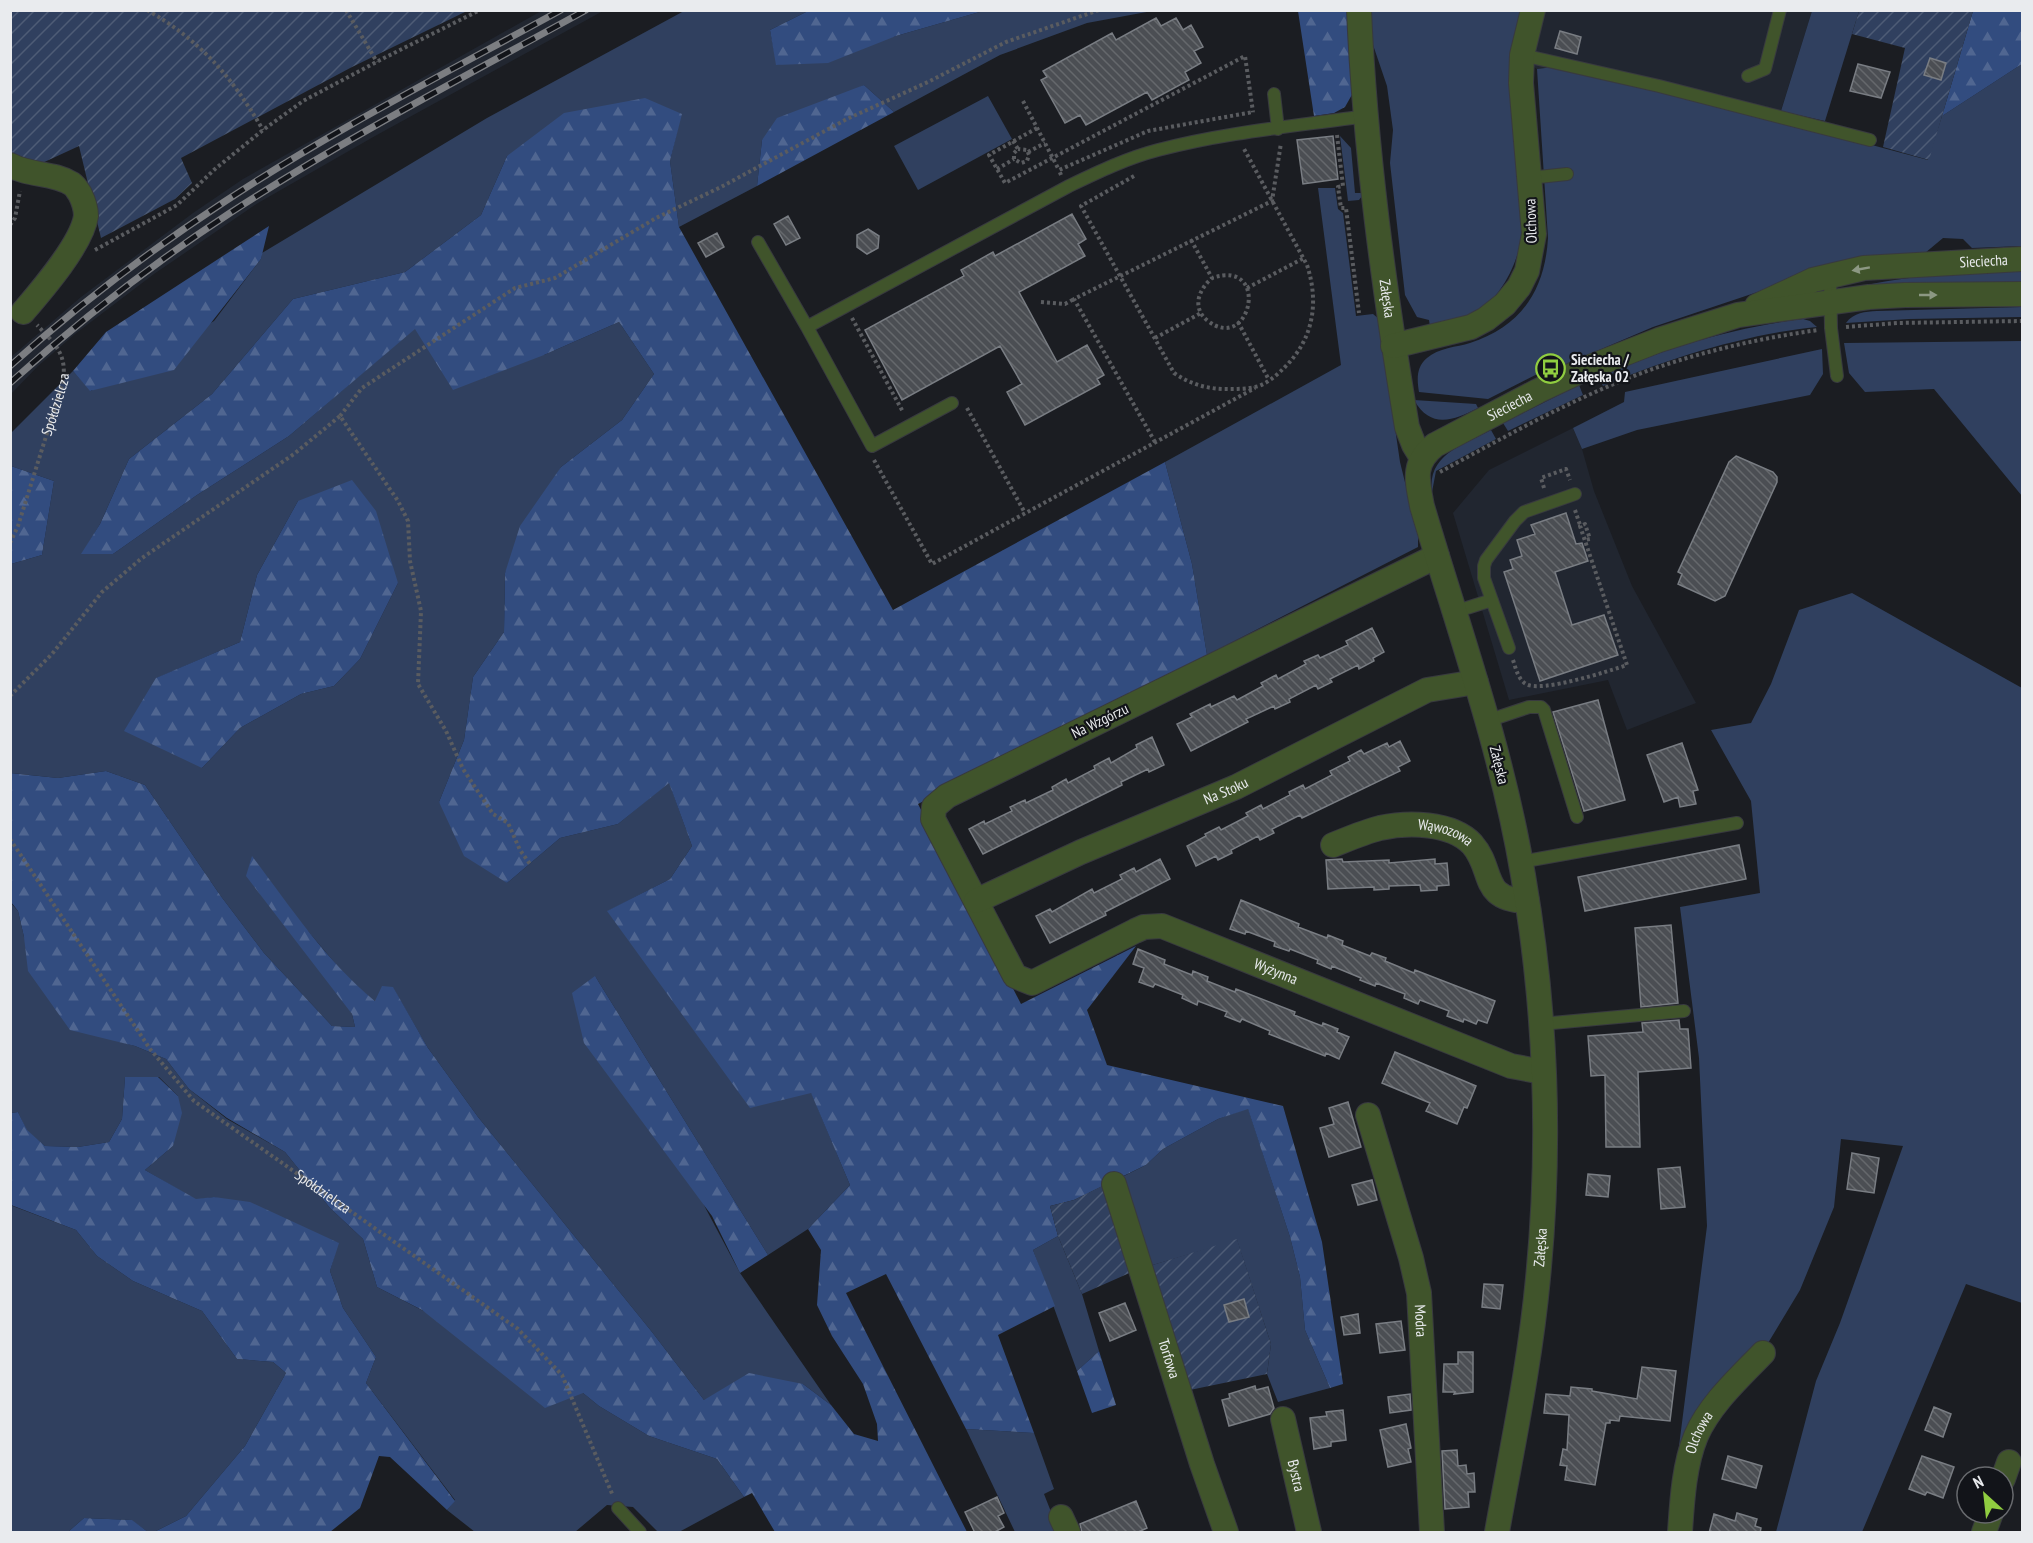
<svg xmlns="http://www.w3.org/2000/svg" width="2033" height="1543" font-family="'PT Sans Narrow',sans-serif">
<defs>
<pattern id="forest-firs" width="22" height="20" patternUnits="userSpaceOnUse" patternTransform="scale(1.5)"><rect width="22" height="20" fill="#324c7f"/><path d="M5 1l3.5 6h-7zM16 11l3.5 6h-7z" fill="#506691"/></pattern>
<pattern id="garden-furrows" width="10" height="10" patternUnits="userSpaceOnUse" patternTransform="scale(1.5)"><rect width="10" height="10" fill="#30405f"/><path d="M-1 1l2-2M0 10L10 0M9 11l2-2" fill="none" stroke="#4e5c76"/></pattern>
<pattern id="building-back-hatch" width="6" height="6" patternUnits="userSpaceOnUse" patternTransform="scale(1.5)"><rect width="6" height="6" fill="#4b4e53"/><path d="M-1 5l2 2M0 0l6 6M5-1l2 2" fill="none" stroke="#65686c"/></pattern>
</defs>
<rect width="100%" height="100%" fill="#1b1d22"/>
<!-- built -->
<path fill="#212630" d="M543,10L603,11L375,136L258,203L154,274L75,334L38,366L11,394V357L81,297L193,213L243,179Z
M1524,11H1812L1778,120L1553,67L1537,69L1512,54Z
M1573,428L1582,449L1594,491L1632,586L1696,703L1627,730L1608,680L1509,700L1453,513L1489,470Z"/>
<!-- grass -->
<path fill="#30405f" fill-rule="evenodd" d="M684,11H808L770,30L777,65L896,36L983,11H1152L1087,23L1000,55L894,112L864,85L762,140L757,186L679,227L670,161L681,114L507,156L481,215L405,272L293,299L212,394L129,459L100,524L82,554H113L197,495L289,436L415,328L544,355L619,322L654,374L622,420L561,467L505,573L504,632L473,677L464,740L439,802L507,883L560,838L618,824L669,782L692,846L670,879L608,911L811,1092L850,1185L808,1229L768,1255L595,976L706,1209L740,1273L831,1405L803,1384L704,1400L652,1332L478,1117L428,1048L393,988L375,1001L352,983L307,930L352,1014L355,1027L332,1026L264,953L220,895L145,785L106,771L58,778L11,773V564L42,555L54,481L11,466V433L73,371L91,391L214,321L261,259L262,253L487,118ZM298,501L398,583L360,659L334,686L301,694L240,728L202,768L157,678L240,642L257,575Z
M1370,11H1524L1523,232C1517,266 1500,303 1466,318C1455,322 1441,324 1430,327L1429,320L1417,317L1405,295L1390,163L1393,130L1387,86L1371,39Z
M1812,11H1859L1825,121L1781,111Z
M2022,64V246L1972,248L1963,239L1943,238L1925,253L1847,262L1653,327L1564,365L1563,361L1488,399L1419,392C1417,380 1416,367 1427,358C1438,348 1457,347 1470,343C1521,327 1545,290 1548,238L1537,69L1553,67L1778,120L1928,160L1942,116Z
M988,96L1012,139L918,190L894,146Z
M1340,136L1351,148L1355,193H1362V196L1359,200L1348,201Z
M1318,188H1335L1338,209L1343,213L1356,316L1373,314L1379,319L1400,462L1418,535V547L1207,655L1192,564L1165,462L1341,365Z
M2022,271V282L1904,283L1842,291C1901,275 1962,272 2022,271Z
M2022,307V317L1909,319L1846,323C1854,312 1865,312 1877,311Z
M1803,319L1810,321L1817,327C1750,333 1665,359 1603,386L1599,377C1663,349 1734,327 1803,319Z
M2022,341V496L1934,389L1865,392L1849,373L1844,343Z
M1822,349L1823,374L1810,395L1637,430L1582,449L1573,428L1624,402L1625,392Z
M1579,385L1583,395L1508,431L1503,423Z
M1414,400L1476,404L1478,408C1454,420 1431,430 1414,400Z
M1491,430L1496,439L1436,471L1432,492C1427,454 1464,445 1491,430Z
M1852,593L2022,688V1303L1966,1284L1862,1532H1776L1816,1381L1840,1323L1903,1146L1841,1139L1834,1207L1800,1290L1765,1348L1678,1454L1707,1226L1699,1058L1680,907L1760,893L1751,801L1711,730L1751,723L1771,684L1799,610Z
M10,902L18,911L24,937L114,1040L135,1046L166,1059L189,1089L227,1119L285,1152L330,1208L363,1239L377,1287L583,1393L599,1406L649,1436L717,1459L744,1497L679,1532H658L633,1507L607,1505L575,1532H475L447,1510L455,1500L366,1383L376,1357L343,1308L330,1271L338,1243L214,1197L196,1200L145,1170L173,1146L178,1096L159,1077H125L122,1119L109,1142L78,1147L45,1146L27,1131L18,1112L11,1113Z
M1248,1108L1290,1237L1300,1277L1305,1330L1330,1388L1278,1402L1267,1374L1271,1344L1237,1240L1146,1267L1120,1178L1146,1165L1163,1149L1218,1119Z
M10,1205L76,1230L97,1256L133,1281L202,1311L237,1359L273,1362L286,1373L245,1446L186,1516L154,1532H148L131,1520L84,1518L68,1532H11Z
M1058,1236L1082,1294L1099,1351L1077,1371L1033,1250Z
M966,1429L1034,1433L1054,1489L1044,1494L1059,1532H1015Z"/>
<!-- forest -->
<path fill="url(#forest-firs)" d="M808,11V10L983,11L896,36L828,63L776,65L770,30Z
M1298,11H1349L1354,91L1345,107L1334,113L1314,116Z
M1973,11H2022V64L1942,116Z
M864,85L894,112L757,186L762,140L777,118Z
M645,98L682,114L670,161L679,227L893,610L1165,462L1192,564L1207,655L918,804L1021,1004L1136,946L1087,1010L1107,1065L1283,1106L1322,1242L1343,1384L1330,1388L1305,1330L1300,1277L1290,1237L1248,1109L1218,1119L1163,1149L1146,1165L1074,1200L1050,1206L1058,1236L1033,1250L1055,1306L998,1335L1034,1433L966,1429L886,1274L846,1293L967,1532H775L752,1493L744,1497L717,1459L649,1436L599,1406L583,1393L545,1408L422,1310L377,1287L363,1239L330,1208L285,1152L227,1118L189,1089L166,1059L135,1046L70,1030L28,971L24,937L18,911L11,902L10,773L58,778L106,771L145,785L220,895L264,953L332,1026L355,1027L352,1014L246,876L252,856C290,906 326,961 375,1001L382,986L393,987L428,1048L478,1117L652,1332L704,1400L749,1373L803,1384L831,1405L854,1434L878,1441L877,1424L863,1384L832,1336L817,1305L821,1250L808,1229L850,1185L811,1093L750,1108L607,911L670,879L692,846L669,783L618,824L560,838L507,883L464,856L439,802L464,740L473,677L504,632L505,573L520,526L561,467L622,420L654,374L619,322L544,355L453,390L415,329L289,436L197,495L113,554H81L100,524L129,459L212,394L293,299L405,272L481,215L507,156L564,113Z
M269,226L261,259L174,370L90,391L73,371L106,332Z
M11,466L54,481L42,555L11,564Z
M352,480L376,511L398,583L360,659L334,686L301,694L240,728L202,768L124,731L156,678L240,642L257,575L298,501Z
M595,976L768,1255L740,1273L712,1216L584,1043L572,993Z
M125,1077H158L178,1096L182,1113L173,1146L145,1170L196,1199L214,1197L250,1202L339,1243L330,1271L343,1308L376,1357L366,1383L455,1501L447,1510L390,1457L379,1456L360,1508L330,1532H154L186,1516L245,1446L286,1373L273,1362L237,1359L202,1311L133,1281L97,1256L76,1230L11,1205V1113L18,1112L27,1130L45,1146L78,1147L109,1142L122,1119Z
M1099,1351L1116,1405L1092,1413L1077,1371Z
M84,1518L132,1520L148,1532H68Z"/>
<!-- garden -->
<path fill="url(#garden-furrows)" d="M11,11H467L352,67L181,158L192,183L175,199L101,238L79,146L14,176L11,183Z
M1859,11H1973L1929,160L1883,147L1905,48L1852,34Z
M1104,1185L1134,1271L1082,1294L1058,1236L1050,1206L1074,1200Z
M1237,1239L1271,1344L1267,1374L1185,1391L1146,1267Z"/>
<!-- building -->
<path fill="url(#building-back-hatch)" stroke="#797d83" stroke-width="1.5" d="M1156,18L1161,26L1176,18L1183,30L1191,25L1203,47L1194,51L1201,63L1185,72L1189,80L1152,100L1147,92L1086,125L1080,115L1065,123L1041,80L1047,77L1043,71L1112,33L1116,40Z
M1560,31L1581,37L1577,54L1555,48Z
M1930,58L1946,63L1941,80L1924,75Z
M1858,64L1890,72L1881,98L1850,91Z
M1333,136L1338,179L1303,184L1297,140Z
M1072,214L1086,239L1078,244L1085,256L1019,292L1057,362L1087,345L1104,375L1097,379L1100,384L1025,425L1007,392L1022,384L1000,346L902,400L865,330L964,276L961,270L993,252L995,256Z
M788,216L800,238L786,245L774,224Z
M868,229L879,236L878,248L867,254L857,247V235Z
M717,233L724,247L706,257L698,243Z
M1736,456L1773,472L1777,477V482L1725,596L1715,601L1678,584L1682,574L1678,572L1729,462Z
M1566,513L1576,544L1582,543L1588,561L1555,572L1572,625L1604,615L1618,655L1540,681L1504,572L1513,569L1510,560L1522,556L1517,540L1535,534L1531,525Z
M1372,628L1384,652L1373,658L1374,661L1359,669L1358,665L1330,679L1332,682L1318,689L1316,685L1289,699L1290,702L1275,709L1274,706L1246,719L1248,722L1191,751L1177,724L1192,717L1190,714L1210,704L1211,707L1234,696L1237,700L1263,686L1261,683L1276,675L1278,679L1306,664L1304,661L1318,655L1320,658L1348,645L1346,641Z
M1598,700L1625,800L1584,811L1553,712Z
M1152,737L1164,765L1149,772L1148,769L1121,782L1122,785L983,854L969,829L984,821L985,824L1012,811L1010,807L1025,800L1026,803L1053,790L1052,787L1066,779L1068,783L1095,769L1094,766L1109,758L1111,763L1137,748L1136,745Z
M1400,741L1410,761L1398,767L1400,771L1302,818L1300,815L1272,829L1274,833L1260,840L1258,836L1231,850L1232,853L1218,860L1216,856L1196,866L1187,846L1206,836L1205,834L1219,827L1221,830L1248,816L1246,813L1261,805L1263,809L1290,795L1289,792L1303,785L1305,789L1332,775L1330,771L1350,761L1348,757L1361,750L1364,754L1387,743L1389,747Z
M1682,743L1698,790L1693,791L1696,804L1680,807L1678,797L1664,802L1647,755Z
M1739,845L1746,879L1585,911L1578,877Z
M1160,859L1170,879L1105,912L1106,915L1050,943L1036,916L1050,909L1052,912L1092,889L1094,893L1122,879L1120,875L1134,868L1136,872Z
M1342,859L1343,862L1389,860V863L1435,859V864L1447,863L1449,885L1437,886V890L1421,891L1420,885L1389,886V889L1374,890V887L1328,889L1326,860Z
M1241,900L1299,924L1298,927L1327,938L1328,935L1343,941L1342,945L1370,956L1372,953L1386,958L1385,961L1414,973L1415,970L1495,1001L1487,1023L1478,1020L1476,1024L1464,1019L1463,1022L1447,1016L1449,1011L1420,1000L1418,1004L1404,998L1405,994L1376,983L1375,986L1360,980L1361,978L1332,966L1331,969L1317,963L1318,960L1290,949L1289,951L1274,946L1275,942L1246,931L1245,934L1230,929Z
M1671,925L1678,1003L1641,1007L1635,928Z
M1138,949L1165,960L1164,964L1192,975L1193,971L1208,977L1207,981L1235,992L1236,989L1295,1012L1294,1015L1322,1026L1323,1023L1338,1029L1337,1032L1349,1037L1339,1059L1326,1053L1325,1056L1269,1034L1270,1031L1242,1019L1240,1022L1225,1016L1227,1012L1198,1001L1197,1005L1182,998L1183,995L1155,984L1153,987L1139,982L1144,968L1133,964Z
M1679,1020L1680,1029H1688L1691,1068L1638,1072L1640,1147H1606L1605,1075L1591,1076L1588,1036L1643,1032L1642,1023Z
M1395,1052L1476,1086L1467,1108L1464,1107L1457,1124L1426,1111L1430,1103L1382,1083Z
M1348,1102L1361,1147L1329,1157L1320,1128L1334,1124L1329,1108Z
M1852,1153L1879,1158L1874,1193L1847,1189Z
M1680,1167L1685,1207L1661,1209L1658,1169Z
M1588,1174L1610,1176L1608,1197L1586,1195Z
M1372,1180L1377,1200L1358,1205L1352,1185Z
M1484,1284L1503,1285L1500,1309L1482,1307Z
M1244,1299L1249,1317L1229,1322L1224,1305Z
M1125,1303L1136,1330L1110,1341L1099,1313Z
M1358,1314L1360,1333L1344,1335L1341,1317Z
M1401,1321L1405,1350L1380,1353L1376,1324Z
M1458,1352H1473V1392L1454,1394L1455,1392H1443L1444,1364H1458Z
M1642,1367L1676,1371L1670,1421L1620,1416L1619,1421L1610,1420V1423H1606L1595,1485L1565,1480L1567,1466L1560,1465L1563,1449L1567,1450L1569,1415L1544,1413L1546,1394L1570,1396L1571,1387L1592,1389V1391L1637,1399Z
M1255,1386L1256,1390L1268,1387L1274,1408L1270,1414L1229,1426L1222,1400L1230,1398L1229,1394Z
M1410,1394L1411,1410L1390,1413L1388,1397Z
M1934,1407L1951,1414L1943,1437L1925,1430Z
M1343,1410L1346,1440L1331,1442V1446L1314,1449L1310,1418L1327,1416L1326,1412Z
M1406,1424L1411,1448L1408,1449L1411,1462L1388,1467L1380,1430Z
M1457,1450L1458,1466L1466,1465L1467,1474L1474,1473L1475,1492H1468L1469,1507L1445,1509L1442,1451Z
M1728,1456L1762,1466L1756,1488L1722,1479Z
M1922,1456L1954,1467L1943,1498L1927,1492L1925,1495L1909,1489Z
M997,1497L1004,1513L998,1516L1004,1527L993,1533H975L965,1512Z
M1136,1501L1147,1528L1136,1533H1082L1080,1524Z
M1737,1513L1757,1519L1755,1526L1761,1528L1760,1533H1709L1714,1514L1735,1521Z"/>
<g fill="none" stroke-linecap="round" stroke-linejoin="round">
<defs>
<path id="service" d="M1522,55L1659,86L1870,140
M1748,76L1765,69L1780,10
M1274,94L1278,129
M1529,178L1567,174
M758,242L807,327L1069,186C1098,172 1127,158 1158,150C1226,132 1297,126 1366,116
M1830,276L1831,328L1837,376
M807,327L872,446L952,403
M1454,612L1492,600
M1509,648L1484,578V566L1486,560L1515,521L1524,512L1575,494
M1487,721L1529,707H1541L1544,710L1577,817
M1521,862L1737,823
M1541,1024L1684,1011
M618,1508L640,1532"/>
<g id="minor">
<path id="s3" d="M1359,10C1365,150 1384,289 1407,427L1414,445L1422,458"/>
<path d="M10,165C29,176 53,172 72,184C75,186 78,191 80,194C83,200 86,210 86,216C82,244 41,291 23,312"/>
<path id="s4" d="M1757,306L1813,280L1864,268L2022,259"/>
<path d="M1393,346L1471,327L1486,319L1505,304L1519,287L1527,271L1534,234L1521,83L1522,55L1533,10"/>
<path id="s5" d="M1437,556L947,796L934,807L933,819L1015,976L1032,983L1135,931L1144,927L1162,926L1511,1066L1543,1072"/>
<path id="s6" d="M1333,845C1348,839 1364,832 1380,828C1407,822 1451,822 1472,844C1495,870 1479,900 1527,901"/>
<path id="s7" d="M976,901L1081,852L1236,787L1427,690L1476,682"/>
<path id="s8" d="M1368,1115L1411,1258L1419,1293L1432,1532"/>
<path id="s9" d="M1114,1184L1202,1464L1226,1532"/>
<path id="s10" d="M1283,1419L1309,1532"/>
<path d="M2003,1479L2009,1462"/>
<path d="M1061,1517L1068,1532"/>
<path id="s11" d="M1497,1532C1512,1448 1530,1364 1538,1278C1551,1145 1546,1008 1523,875C1502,749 1458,628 1422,506C1417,480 1412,463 1435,445L1538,391L1585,369L1659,340L1738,315L1869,297L1905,295L2022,294"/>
<path id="s12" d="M1680,1532C1682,1502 1684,1465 1696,1436C1710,1404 1739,1378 1763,1353"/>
<path d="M1984,1532L1991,1513"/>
</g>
</defs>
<!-- service casing -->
<use href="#service" stroke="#383a3f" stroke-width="14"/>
<!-- minor casing -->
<use href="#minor" stroke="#383a3f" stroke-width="26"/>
<!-- path -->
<g stroke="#5a5c60" stroke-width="4" stroke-dasharray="3 3" stroke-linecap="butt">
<path d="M147,10C201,41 232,77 263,130"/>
<path d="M346,10L377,62"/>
<path d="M1023,101L1059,170"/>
<path d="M1037,128L989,155L1005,183L1245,56L1253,112"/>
<path d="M1337,135L1343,186L1338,187L1341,208H1346L1359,313"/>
<path d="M1013,141L1018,149L1014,153V159L1021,163L1027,161L1029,155L1027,150L1018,149"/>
<path d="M1028,152L1045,143"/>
<path d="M997,169L1014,159"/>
<path d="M1061,175L1059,170L1148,131L1253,112V113"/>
<path d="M1134,176L1081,206L1174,373C1190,384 1207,389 1226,389C1237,389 1249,389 1259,386C1269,382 1278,374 1285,367C1314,338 1319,302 1307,265L1243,147"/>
<path d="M10,225L15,218L20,191"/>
<path d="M1191,240L1212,278C1199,289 1191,308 1208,321C1251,354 1271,258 1212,278"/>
<path d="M95,250L177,205L215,169L263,130L303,101L384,58L480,10"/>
<path d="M1247,288L1304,258"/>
<path d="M1041,302L1065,304L1074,299"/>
<path d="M852,318L903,412"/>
<path d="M1238,322L1269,380"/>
<path d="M1846,327L1897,323L2022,321"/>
<path d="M1155,338L1201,313"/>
<path d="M967,408L1025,513"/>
<path d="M340,416L362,388L515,288L555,278L656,218L721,187L847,119L928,82L1006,42L1099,10"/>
<path d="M1155,442L1074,299L1272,201L1281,143"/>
<path d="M874,460L932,564L1255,388"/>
<path d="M1440,472C1508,435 1577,396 1650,370C1704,351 1761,338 1818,330"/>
<path d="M1544,488L1541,478L1566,469L1570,480"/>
<path d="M1575,510L1581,528"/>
<path id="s1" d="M10,543L18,526L63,382C67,354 56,345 37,325"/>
<path d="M1513,660C1516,669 1518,679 1526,684C1541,693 1609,671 1627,665L1580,526L1585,524L1590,539L1585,540"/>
<path d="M10,696L52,654L102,592L142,558L294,454L340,416L398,501L408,521L410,561L421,611L418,684L446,731L463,769L493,814L508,823L520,850L530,864"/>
<path id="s2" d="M10,839L150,1049L194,1101L518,1329L562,1375L613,1496"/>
</g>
<!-- service -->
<use href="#service" stroke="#40542b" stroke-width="12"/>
<!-- minor -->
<use href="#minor" stroke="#40542b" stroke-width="24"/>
<defs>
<path id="rail" d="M10,366C77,306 149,251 224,202C331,131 448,72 561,10
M10,383C79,321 152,264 230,213C344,139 466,76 586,10"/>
</defs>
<!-- rail casing -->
<use href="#rail" stroke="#7c7e82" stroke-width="7"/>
<!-- rail -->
<use href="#rail" stroke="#121419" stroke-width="4.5" stroke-dasharray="14" stroke-linecap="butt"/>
</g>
<!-- one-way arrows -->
<defs><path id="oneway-solid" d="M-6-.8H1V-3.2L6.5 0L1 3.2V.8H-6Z" transform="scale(1.5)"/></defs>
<g fill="#8c9883">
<use href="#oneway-solid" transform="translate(1861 269) rotate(170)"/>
<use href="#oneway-solid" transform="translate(1928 295)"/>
</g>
<!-- icons -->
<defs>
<symbol id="bus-ring" viewBox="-11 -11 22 22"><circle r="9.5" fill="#121419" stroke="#90cd40" stroke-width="1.5"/><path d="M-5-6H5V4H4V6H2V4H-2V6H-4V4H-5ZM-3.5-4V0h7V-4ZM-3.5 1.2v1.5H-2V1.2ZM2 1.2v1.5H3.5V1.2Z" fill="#90cd40"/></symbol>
</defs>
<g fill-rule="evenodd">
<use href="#bus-ring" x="1534" y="352" width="33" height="33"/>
</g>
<g text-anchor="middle" stroke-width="4.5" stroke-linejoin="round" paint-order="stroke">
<!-- street labels -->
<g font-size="15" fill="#e9ebee" stroke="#121419">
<text transform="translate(1531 221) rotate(-92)" y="5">Olchowa</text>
<text dy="5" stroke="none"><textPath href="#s4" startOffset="234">Sieciecha</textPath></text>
<text dy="5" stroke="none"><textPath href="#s3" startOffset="290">Załęska</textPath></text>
<text dy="5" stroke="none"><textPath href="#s1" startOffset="146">Spółdzielcza</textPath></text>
<text dy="5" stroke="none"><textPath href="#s11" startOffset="1196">Sieciecha</textPath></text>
<text transform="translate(1100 721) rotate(-26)" y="5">Na Wzgórzu</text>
<text transform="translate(1499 765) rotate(76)" y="5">Załęska</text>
<text dy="5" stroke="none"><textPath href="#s7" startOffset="273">Na Stoku</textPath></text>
<text dy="5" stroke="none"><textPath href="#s6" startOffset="117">Wąwozowa</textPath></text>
<text dy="5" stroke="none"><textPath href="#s5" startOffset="1036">Wyżynna</textPath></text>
<text dy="5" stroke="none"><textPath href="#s2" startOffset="478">Spółdzielcza</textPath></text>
<text dy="5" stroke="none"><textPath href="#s11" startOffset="288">Załęska</textPath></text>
<text dy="5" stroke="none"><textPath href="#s8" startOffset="213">Modra</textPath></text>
<text dy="5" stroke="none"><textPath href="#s9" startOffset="183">Torfowa</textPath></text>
<text dy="5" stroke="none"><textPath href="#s12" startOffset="102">Olchowa</textPath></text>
<text dy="5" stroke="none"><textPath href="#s10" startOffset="58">Bystra</textPath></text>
</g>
<!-- poi labels -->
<g font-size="15" font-weight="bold" fill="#e9ebee" stroke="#121419" text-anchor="start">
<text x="1571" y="365">Sieciecha /<tspan x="1571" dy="17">Załęska 02</tspan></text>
</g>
</g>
<!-- border -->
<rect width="2033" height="1543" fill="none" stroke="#e9ebee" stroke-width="24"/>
<!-- north arrow -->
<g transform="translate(1985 1495) rotate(333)"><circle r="28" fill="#121419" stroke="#686a6e" stroke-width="1.5"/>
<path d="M0-4.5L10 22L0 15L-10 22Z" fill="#90cd40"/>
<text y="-9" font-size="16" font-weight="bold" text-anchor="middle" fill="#e9ebee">N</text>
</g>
</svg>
